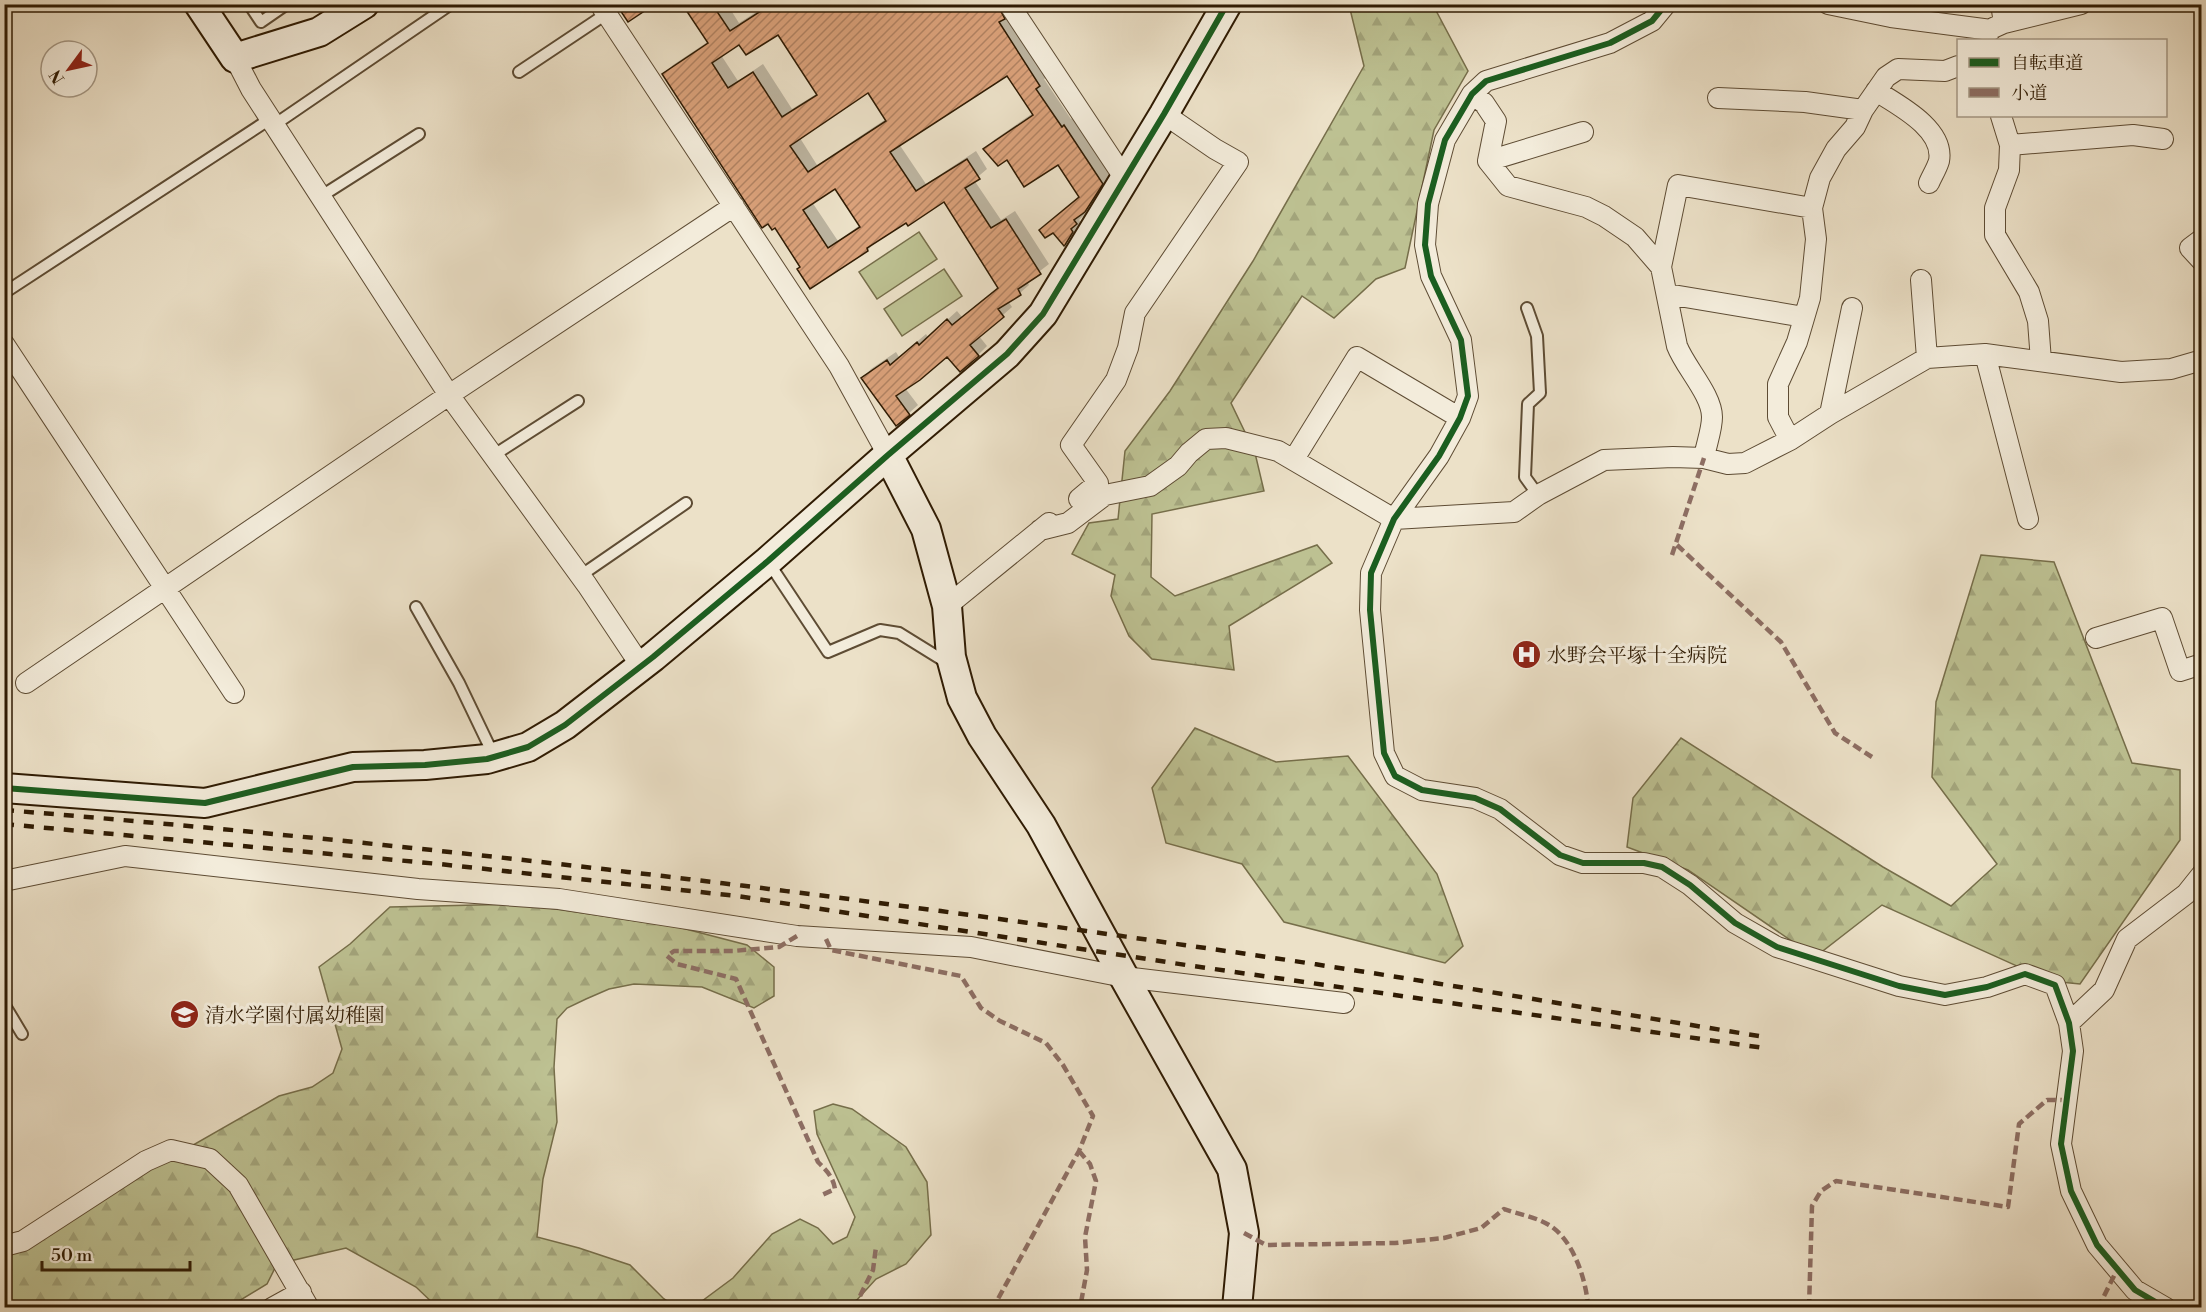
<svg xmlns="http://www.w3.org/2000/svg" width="2206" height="1312" font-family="'Libre Bodoni','Noto Serif JP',serif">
<defs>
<pattern id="forest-firs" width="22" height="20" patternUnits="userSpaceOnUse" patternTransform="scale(1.5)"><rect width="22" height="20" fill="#bdc192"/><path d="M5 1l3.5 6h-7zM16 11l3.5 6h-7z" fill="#a3a57c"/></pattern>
<pattern id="building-hatch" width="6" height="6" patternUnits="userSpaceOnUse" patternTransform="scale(1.5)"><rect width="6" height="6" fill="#daa17a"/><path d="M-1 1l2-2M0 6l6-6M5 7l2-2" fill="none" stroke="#b18262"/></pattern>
</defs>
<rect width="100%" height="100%" fill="#ece1c8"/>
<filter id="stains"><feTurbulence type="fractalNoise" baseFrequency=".00333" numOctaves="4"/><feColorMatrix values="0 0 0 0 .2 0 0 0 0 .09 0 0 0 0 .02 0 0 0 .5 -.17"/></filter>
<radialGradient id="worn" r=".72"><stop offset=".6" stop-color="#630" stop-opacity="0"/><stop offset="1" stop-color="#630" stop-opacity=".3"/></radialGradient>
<!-- grass -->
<path fill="#bdc192" stroke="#766e4a" stroke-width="1.5" d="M919,232L937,259L877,299L859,272Z
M944,269L962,296L902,336L884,309Z"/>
<!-- forest -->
<path fill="url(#forest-firs)" stroke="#766e4a" stroke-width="1.5" d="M1349,5H1433L1468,71L1434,130L1405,268L1376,279L1334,318L1302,296L1231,403L1255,453L1264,491L1152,514L1151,577L1175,596L1317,545L1332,563L1229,626L1234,670L1152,659L1129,636L1111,596L1115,575L1072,554L1089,523L1118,519L1125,451L1170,391L1253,261L1364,66Z
M1981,555L2054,562L2132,763L2180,770V840L2080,984L2050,981L1882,905L1815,957L1688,870L1627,847L1633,798L1681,738L1883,867L1951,906L1997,864L1932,777L1936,702Z
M1195,728L1276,762L1348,756L1437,874L1463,946L1445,963L1284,922L1242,864L1166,843L1152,788Z
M521,904L678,927L747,945L774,967V996L754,1008L702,987L634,984L609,989L586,999L567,1008L557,1019L554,1067L557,1122L543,1179L537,1237L579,1248L630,1265L663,1298L676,1307H437L416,1287L346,1248L277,1264L267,1284L229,1307H5L4,1253L279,1096L312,1087L333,1073L342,1049L319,967L350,944L390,907Z
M833,1104L852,1109L906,1147L927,1182L931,1235L906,1264L876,1279L855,1302V1307H694L733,1278L772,1234L800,1219L818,1228L833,1244L847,1237L855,1217L817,1134L814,1111Z"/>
<!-- shadow -->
<path fill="#0003" fill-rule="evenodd" d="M684,4H727L739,23L761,9L1010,4L1048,76L1044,79L1071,119L1073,117L1111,174L1094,201L1083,212L1085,214L1079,220L1081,222L1074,234L1064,244L1050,221L1080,196L1058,163L1007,158L985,149L994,140L1033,113L1007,74L899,144L926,184L976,151L987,169L974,180L1001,220L1015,211L1049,264L1027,281L1029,285L1020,293L1008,301L1012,307L979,336L987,346L978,355L960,370L947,355L905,388L918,405L897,424L863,378L871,369L896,352L899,357L926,334L928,337L957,311L962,317L999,287L945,200L906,221L876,241L868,250L802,267L776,226L664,74L673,65L709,41ZM778,33L818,93L792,109L763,64L738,81L721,55L740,43ZM868,91L886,119L817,165L800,138ZM835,187L860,225L838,241L812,202Z"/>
<!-- building -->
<path fill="url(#building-hatch)" stroke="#2f1b03" stroke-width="1.5" fill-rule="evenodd" d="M616,4H655L628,22Z
M682,4H712L730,31L761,11L757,4H997L1005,19L999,22L1040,86L1036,89L1062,127L1064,125L1103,184L1085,212L1074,220L1077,224L1071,229L1073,232L1065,245L1064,246L1053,233L1045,238L1039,230L1079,197L1058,165L1024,187L1007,160L998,166L983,149L1033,115L1007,76L890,152L916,191L967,159L980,179L965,188L991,228L1006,219L1041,274L1018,289L1021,295L998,309L1004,317L970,345L979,356L960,372L947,357L920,380L896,396L910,415L896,426L861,378L887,360L890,365L917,342L919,345L947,319L952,325L998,288L944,202L908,226L906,223L867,248L868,251L810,289L797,269L800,267L775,228L772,230L768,224L762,228L662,74L708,43ZM778,35L817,95L782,117L753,72L728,88L712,63L739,45L746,55ZM868,93L886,121L808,172L790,146ZM835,189L860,227L828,248L803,210Z"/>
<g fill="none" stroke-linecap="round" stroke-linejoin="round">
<defs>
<path id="lane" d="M249,4L261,22L287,4
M519,72L606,14
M274,125L451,4
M320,197L419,134
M4,293L270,119
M1527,308L1537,336L1540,393L1528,404L1525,477L1538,495
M494,455L578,401
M769,563L828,652L880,630L899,633L941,659L948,658
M580,576L686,503
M416,607L459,683L494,756
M4,1004L22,1034"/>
<path id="street" d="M600,4L839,366L888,455
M1009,4L1125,179
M1666,4L1652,21L1610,43L1486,81L1472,94L1445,140L1428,204L1425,245L1431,276L1461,340L1468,396L1460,418L1439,456L1394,519L1371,573L1370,610L1384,753L1395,776L1422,790L1475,798L1500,809L1560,855L1583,863H1644L1662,867L1690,885L1735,923L1777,947L1899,986L1945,995L1987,987L2025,974L2055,985L2069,1023L2073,1051L2061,1144L2071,1191L2097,1245L2135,1290L2166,1308
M1828,4L1891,17L1991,30
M2004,23L2081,4
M1993,28L2004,23L2001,4
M235,58L251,89L449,395L587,585L641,666
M1876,91C1898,105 1945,129 1939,161C1937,168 1932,176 1929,183
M1472,94L1484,103L1496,121L1488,161L1508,186L1586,207L1604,216L1635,237L1661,267
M1718,98L1805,102L1863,110
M2001,116L2010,145L2009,170L1995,208V235L2029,292L2038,321L2041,361
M2010,145L2133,135L2163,139
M1488,161L1583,132
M2202,239L2190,248L2202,261
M1921,280L1927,358
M1667,294L1804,317
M4,344L234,693
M1985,354L2028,519
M1830,414L1852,308
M1790,440L1778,417V384L1797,342L1810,298L1816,239L1812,208L1820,178L1836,149L1855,127L1863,110L1886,77L1898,69L1945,71L1958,66
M1704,458C1706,445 1712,430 1712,417C1712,395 1685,367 1677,346L1661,267L1678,185L1812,208
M1294,459L1357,357L1460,418
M1079,499L1098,483L1071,445L1116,380L1128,348L1135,313L1238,162L1215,149L1164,114
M1040,530L1068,523L1105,495L1150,486L1178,466L1189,453L1206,439L1226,438L1278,451L1394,519L1514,512L1538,495L1604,460L1673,457L1704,458L1728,464L1745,463L1790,440L1830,414L1927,358L1985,354L2121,372L2171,369L2202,360
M947,606L1049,523
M2096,638L2162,618L2180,671L2202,664
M26,683L449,395L734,206
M4,881L125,856L418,889L559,899L797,936L971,947L1124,977L1344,1003
M2069,1023L2104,990L2127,939L2186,894L2202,874
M4,1246L23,1241L146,1161L171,1150L210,1159L238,1185L309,1308
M272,1308L301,1292"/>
<path id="secondary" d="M199,4L235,58L319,32L364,4
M888,455L926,529L947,606L951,657L962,698L982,736L1041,825L1124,977L1232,1169L1244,1233L1237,1308
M4,788L205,803L353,767L425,765L487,759L528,747L565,725L653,657L768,561L888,455L1007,354L1043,314L1164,114L1227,4"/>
</defs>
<!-- lane casing -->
<use href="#lane" stroke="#5e4c34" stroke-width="14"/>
<!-- street casing -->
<use href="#street" stroke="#5e4c34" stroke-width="22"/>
<!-- secondary casing -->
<use href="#secondary" stroke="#2f1b03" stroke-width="32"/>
<!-- lane -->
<use href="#lane" stroke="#f3ecdb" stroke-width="10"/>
<!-- street -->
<use href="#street" stroke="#f3ecdb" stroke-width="20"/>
<!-- secondary -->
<use href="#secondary" stroke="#f3ecdb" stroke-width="28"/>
<!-- rail -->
<path stroke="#2f1b03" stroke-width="4.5" stroke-dasharray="10 10" stroke-linecap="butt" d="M4,810C399,842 792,888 1184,945C1378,972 1572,1006 1765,1037
M4,824L439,864L737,896L1186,965L1764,1048"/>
<!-- quiet -->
<path stroke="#8d6e63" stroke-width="4.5" stroke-dasharray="9 4.5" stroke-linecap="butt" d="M1677,545L1781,642L1835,733L1872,757
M1672,555L1704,458
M797,936L779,947L733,951H674L667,956L677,964L736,979L818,1162C827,1171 833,1177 835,1189L822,1195
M826,939L831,950L961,976L981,1008L1000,1021L1046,1043L1063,1065L1093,1116L1079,1151L993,1308
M1079,1151L1090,1164L1096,1181L1085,1237L1087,1270L1080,1308
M1244,1233L1266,1245L1395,1243L1444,1238L1481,1228L1504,1209C1518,1214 1536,1217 1549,1225C1573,1239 1587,1281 1588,1308
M854,1308L873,1270L876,1247
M1809,1308L1812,1206L1821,1191L1836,1181L2008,1207L2019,1124L2047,1100H2066
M2098,1308L2117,1270"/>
<defs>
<path id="cycleway" d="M1666,4L1652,21L1610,43L1486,81L1472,94L1445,140L1428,204L1425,245L1431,276L1461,340L1468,396L1460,418L1439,456L1394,519L1371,573L1370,610L1384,753L1395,776L1422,790L1475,798L1500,809L1560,855L1583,863H1644L1662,867L1690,885L1735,923L1777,947L1899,986L1945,995L1987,987L2025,974L2055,985L2069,1023L2073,1051L2061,1144L2071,1191L2097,1245L2135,1290L2166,1308
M4,788L205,803L353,767L425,765L487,759L528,747L565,725L653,657L768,561L888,455L1007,354L1043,314L1164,114L1227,4"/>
</defs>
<!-- cycleway casing -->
<use href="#cycleway" stroke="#f3ecdb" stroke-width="10"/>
<!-- cycleway -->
<use href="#cycleway" stroke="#1b5e20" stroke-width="6"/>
</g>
<!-- icons -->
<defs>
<symbol id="hospital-disc" viewBox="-11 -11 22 22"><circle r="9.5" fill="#8f2418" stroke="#f3ecdb"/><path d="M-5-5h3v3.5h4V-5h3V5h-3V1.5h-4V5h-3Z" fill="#fff"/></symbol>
<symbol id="school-disc" viewBox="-11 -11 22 22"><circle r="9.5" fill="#8f2418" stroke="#f3ecdb"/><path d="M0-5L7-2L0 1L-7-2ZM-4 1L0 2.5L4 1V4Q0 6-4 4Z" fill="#fff"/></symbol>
</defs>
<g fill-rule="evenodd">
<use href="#hospital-disc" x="1510" y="638" width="33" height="33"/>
<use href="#school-disc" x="168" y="998" width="33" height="33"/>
</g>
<g text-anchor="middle" stroke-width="6" stroke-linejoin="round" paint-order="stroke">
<!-- poi labels -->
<g font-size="20" fill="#2f1b03" stroke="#f3ecdb" text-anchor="start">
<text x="1547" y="662">水野会平塚十全病院</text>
<text x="205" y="1022">清水学園付属幼稚園</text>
</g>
</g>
<!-- margin -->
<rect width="2206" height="1312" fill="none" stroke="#ece1c8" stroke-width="24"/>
<rect x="6" y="6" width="2194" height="1300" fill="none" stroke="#2f1b03" stroke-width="3"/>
<rect x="12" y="12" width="2182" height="1288" fill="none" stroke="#2f1b03" stroke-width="1.5"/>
<!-- legend -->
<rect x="1957" y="39" width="210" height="78" fill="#f3ecdb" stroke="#a59885" stroke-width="1.5"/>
<rect x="1969" y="58" width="30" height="9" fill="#1b5e20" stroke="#a59885" stroke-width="1.5"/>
<text x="2011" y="69" font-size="18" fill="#2f1b03">自転車道</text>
<rect x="1969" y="88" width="30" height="9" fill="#8d6e63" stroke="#a59885" stroke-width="1.5"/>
<text x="2011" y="99" font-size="18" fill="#2f1b03">小道</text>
<!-- north arrow -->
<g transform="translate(69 69) rotate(237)"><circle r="28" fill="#f3ecdb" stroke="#a59885" stroke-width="1.5"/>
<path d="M0-4.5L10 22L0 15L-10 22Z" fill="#8f2418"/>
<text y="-9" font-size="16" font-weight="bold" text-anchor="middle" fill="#2f1b03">N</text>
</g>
<!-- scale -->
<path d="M42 1261v9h148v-9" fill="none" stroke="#2f1b03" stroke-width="3"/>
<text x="51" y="1261" font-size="18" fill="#2f1b03" stroke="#f3ecdb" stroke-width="4.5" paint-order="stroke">50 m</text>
<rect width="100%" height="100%" filter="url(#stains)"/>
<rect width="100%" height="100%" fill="url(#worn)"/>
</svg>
